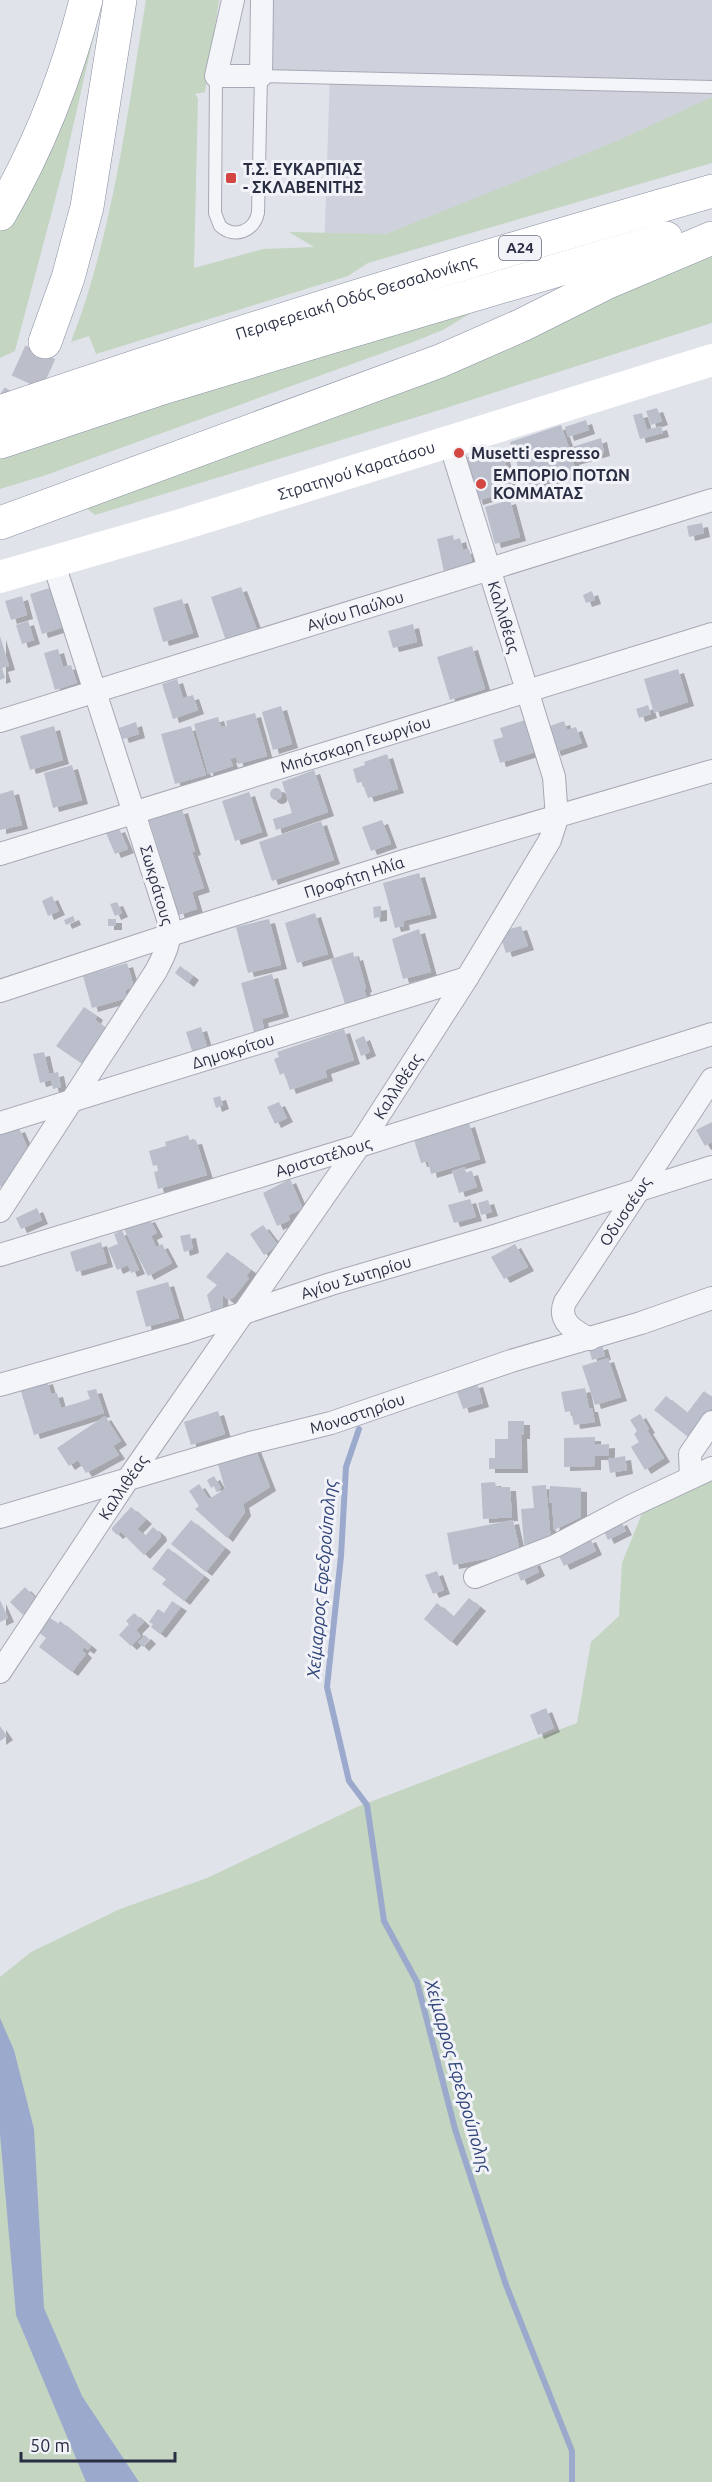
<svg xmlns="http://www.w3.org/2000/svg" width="712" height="2482" font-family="Ubuntu,sans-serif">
<defs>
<filter id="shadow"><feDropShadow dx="6" dy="4" stdDeviation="0" flood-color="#0004"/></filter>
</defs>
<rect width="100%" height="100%" fill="#e1e3eb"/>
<!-- built -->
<path fill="#cfd2dd" d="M273,0H712V119L367,263L324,254L330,74L271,72Z"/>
<!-- green -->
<path fill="#c4d5c2" d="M102,0L64,166L15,351L0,358V208Z
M146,0H219L205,92L195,94L198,98L194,268L263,249L314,247L289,232L386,234L617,141L712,97V163L368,263L348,276L96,354L89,336L71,342C113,233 127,115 146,0Z
M712,245V323L430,413L95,515L77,500Z
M501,295L443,330L413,342L46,475L0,489V456Z
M712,1477V2482H0V1977L31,1952L120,1909L207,1878L357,1807L577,1723L591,1642L619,1616L622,1563L643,1511Z"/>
<!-- water -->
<path fill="#9baacc" d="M0,2018L14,2050L34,2129L44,2308L82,2396L139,2482H86L16,2315L0,2134Z"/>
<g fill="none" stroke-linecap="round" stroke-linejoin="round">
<!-- stream -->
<path stroke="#9baacc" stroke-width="6" d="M359,1429L346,1467L341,1556L327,1687L349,1781L367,1805L384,1921L417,1982L455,2129L506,2285L572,2451V2482"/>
</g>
<!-- building -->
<path fill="#bbbecb" filter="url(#shadow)" d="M657,408L662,421L651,425L646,411Z
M642,413L647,430L661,426L663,433L640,439L633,415Z
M586,420L589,430L568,437L565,427Z
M561,425L569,448L601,438L604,452L573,461L576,472L525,489L510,442Z
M501,447L513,490L477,501L465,458Z
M510,500L520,537L495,544L485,507Z
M702,523L704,533L689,537L687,526Z
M453,535L454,540L460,538L463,550L469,549L472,561L467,563V566L444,572L437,539Z
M53,587L64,627L42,634L30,594Z
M241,587L257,630L226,641L211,597Z
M592,591L595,600L586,603L583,595Z
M22,596L27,615L11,620L5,601Z
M182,599L193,633L163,642L153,608Z
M28,621L34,640L22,644L16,625Z
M413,624L417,642L393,648L388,631Z
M0,636L9,666L2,668L5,678L0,680Z
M472,646L485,689L450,700L437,657Z
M58,649L63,667L71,665L77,683L55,690L44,653Z
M678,669L688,702L654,713L644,679Z
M177,679L183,698L193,695L198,710L173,719L162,684Z
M648,705L651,714L639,718L636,709Z
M281,706L292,744L273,750L262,712Z
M255,713L267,756L238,764L236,757L230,759L233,766L208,774L194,724L218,717L221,727L227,726L226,721Z
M525,720L535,752L500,763L493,740L503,737L500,728Z
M564,721L567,730L576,727L582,743L555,752L547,727Z
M136,722L139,734L123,739L119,728Z
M54,726L63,760L30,770L20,736Z
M191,726L206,775L175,784L161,734Z
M387,754L398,789L368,798L362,782L357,783L353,769L365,765L364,762Z
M72,765L82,800L53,808L44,773Z
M314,770L328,812L276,830L273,819L292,813L282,782Z
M270 794a6 6 0 1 1 12 0a6 6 0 1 1-12 0Z
M13,790L22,825L0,830V794Z
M249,792L262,832L235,841L222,801Z
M182,809L195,851L192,852L204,888L192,892L197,909L179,915L149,820Z
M382,820L391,844L371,851L362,827Z
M321,821L334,860L272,881L259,842Z
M119,828L128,849L115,854L106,833Z
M419,873L431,914L403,921L404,926L395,928L383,883Z
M52,896L59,911L48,916L42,901Z
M117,902L122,913L115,916L110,904Z
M381,906V917L374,918L373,907Z
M315,913L328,954L297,963L285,923Z
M73,916L75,921L66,925L64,920Z
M108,919H116V926H108Z
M269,919L281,965L248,973L236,927Z
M521,926L528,946L506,953L499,932Z
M419,929L431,972L403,979L392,939Z
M353,952L354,957L357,956L366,988L364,989L367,998L345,1004L331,959Z
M127,963L134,987L125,990L127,998L92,1008L83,976Z
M180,966L193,976L188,983L175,973Z
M272,974L283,1013L262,1019L264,1029L254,1032L241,983Z
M84,1007L97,1016L95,1020L109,1030L84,1065L56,1046Z
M201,1027L208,1050L193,1054L186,1032Z
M344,1029L354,1060L325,1070L327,1077L290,1090L284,1073L280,1075L274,1059L279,1057L277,1052Z
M364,1036L370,1052L361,1056L355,1040Z
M44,1052L49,1074L58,1072L61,1087L53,1089L51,1080L40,1083L33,1054Z
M220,1096L223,1105L216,1108L213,1098Z
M279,1102L287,1118L275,1124L267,1107Z
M712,1122V1142L705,1146L696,1130Z
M469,1123L480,1159L431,1174L428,1161L421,1163L414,1140Z
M19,1128L28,1149L2,1187L0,1186V1135Z
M188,1135L190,1141L196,1140L207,1175L158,1189L154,1172L158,1171L157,1165L153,1166L149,1151L166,1146L165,1142Z
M465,1167L466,1173L472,1171L477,1187L459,1193L452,1171Z
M290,1179L303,1209L288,1215L290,1220L277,1226L263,1193Z
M470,1199L476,1217L454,1223L448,1205Z
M488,1200L492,1212L481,1215L478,1203Z
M37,1208L42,1220L21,1229L16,1218Z
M149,1218L157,1233L151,1236L156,1247L162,1244L172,1263L148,1276L123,1227Z
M263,1225L278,1245L264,1255L250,1234Z
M122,1230L139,1270L131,1273L128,1265L117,1270L108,1248L118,1244L114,1234Z
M190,1234L193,1249L184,1252L180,1236Z
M101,1242L107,1263L76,1272L70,1252Z
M515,1244L528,1267L504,1279L491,1257Z
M227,1252L251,1270L246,1276L249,1278L234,1297L229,1300L222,1295L223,1314H212L207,1295L217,1285L206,1277Z
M168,1282L179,1318L146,1327L136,1291Z
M602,1345L605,1356L592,1360L589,1349Z
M608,1358L621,1397L595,1405L582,1366Z
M47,1380L51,1394L57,1393L61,1408L90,1399L87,1391L96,1389L104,1413L34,1435L20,1388Z
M477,1383L483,1403L463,1409L456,1389Z
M585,1388L589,1408H592L595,1422L574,1425L571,1411L565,1412L561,1392Z
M704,1391L712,1397V1408L688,1437L654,1410L666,1396L687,1413Z
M218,1411L225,1434L191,1445L184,1422Z
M640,1414L649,1429L647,1430L664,1458L645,1470L631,1447L639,1442L634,1434L637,1431L630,1420Z
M105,1416L121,1441L113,1446L119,1455L86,1473L78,1460L69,1466L57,1448Z
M508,1421H524V1435H521L522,1469H489V1458H495V1439H508Z
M595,1437V1445L609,1444V1456H595V1466L564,1467V1438Z
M255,1448L270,1487L243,1504L245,1512L227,1538L195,1509L199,1506L189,1491L199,1484L209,1499L225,1489L217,1461Z
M625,1456L627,1470L610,1473L608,1459Z
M214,1476L221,1488L216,1491L214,1486L211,1488L207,1480Z
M495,1482L496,1487H510L512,1517L483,1519L481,1483Z
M546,1485L551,1542L524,1544L521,1509L534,1508L532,1486Z
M550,1486L581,1488V1517L554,1530L552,1503H549Z
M131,1507L146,1520L137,1529L145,1536L153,1527L160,1533L161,1537L144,1555L121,1532L117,1535L112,1530V1528Z
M191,1520L225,1548L206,1572L171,1544Z
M513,1520L520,1552L453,1565L447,1533Z
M621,1521L626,1531L608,1540L603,1529Z
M590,1538L596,1551L564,1566L558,1554Z
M168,1548L204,1576L184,1601L162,1584L166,1579L152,1569Z
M534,1561L539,1572L521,1581L516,1569Z
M437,1571L444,1590L433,1594L425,1575Z
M25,1587L37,1600L23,1615L10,1602Z
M469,1598L480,1607L451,1642L424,1619L437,1603L453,1617Z
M0,1600L8,1618L0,1622Z
M172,1601L181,1607L160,1634L151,1627L153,1624L149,1622L158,1609L164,1613Z
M134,1613L144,1622L136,1630L141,1636L131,1646L119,1635L129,1624L126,1621Z
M49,1617L58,1624L60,1621L91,1646L88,1650L84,1647L82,1650L86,1654L72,1672L39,1647L46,1638L37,1631Z
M145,1635L150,1640L143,1647L138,1642Z
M546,1708L554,1728L538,1735L530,1715Z
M0,1726L7,1736L0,1741Z"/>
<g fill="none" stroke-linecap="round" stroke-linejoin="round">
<!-- highway-tunnel -->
<path stroke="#bcbfc9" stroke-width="33" stroke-dasharray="33 16" stroke-linecap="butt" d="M1,424L25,386L45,342"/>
<defs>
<path id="lane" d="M216,76L215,213L220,226C235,239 254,231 258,213L261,76L712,87"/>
<g id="street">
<path d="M233,0L216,76H261L262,0"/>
<path id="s1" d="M0,721L712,500"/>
<path id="s2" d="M0,854L712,634"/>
<path id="s3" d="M0,991L170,935L404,861L712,771"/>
<path id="s4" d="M0,1123L467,978"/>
<path d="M0,1211L156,971C165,954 173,938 168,919L53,561"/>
<path id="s5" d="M0,1255L359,1146L712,1034"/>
<path id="s6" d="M590,1339C574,1331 557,1321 565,1302L712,1079"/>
<path id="s7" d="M0,1385L183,1333L331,1284L491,1237L712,1167"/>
<path d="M691,1477L690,1454L712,1422"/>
<path id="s8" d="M0,1517L250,1443L331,1423L511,1361L641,1323L712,1298"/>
<path d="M475,1577L555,1546L631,1506L712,1468"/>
<path id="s9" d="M0,1672L128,1479L359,1146L467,978L550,840L557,818L554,777L449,440"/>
</g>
<g id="highway">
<path d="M0,214C39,147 67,75 86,0"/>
<path d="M45,342L68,278L87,207L120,0"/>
<path id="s11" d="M0,412C235,332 473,259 712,191"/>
<path d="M0,442L156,390L331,337L666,238"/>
<path d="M0,523L440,361L522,325L608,282L712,238"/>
</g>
</defs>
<!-- lane casing -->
<use href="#lane" stroke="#a6a9b5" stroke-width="14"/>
<!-- street casing -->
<use href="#street" stroke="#a6a9b5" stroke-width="24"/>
<!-- highway casing -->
<use href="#highway" stroke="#888ea2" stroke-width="34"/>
<!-- lane -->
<use href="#lane" stroke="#f4f5f9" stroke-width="12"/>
<!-- street -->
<use href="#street" stroke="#f4f5f9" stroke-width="22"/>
<!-- secondary -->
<path stroke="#fff" stroke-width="32" id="s10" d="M0,577L180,525L712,360"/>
<!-- highway -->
<use href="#highway" stroke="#fff" stroke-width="33"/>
</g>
<!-- markers -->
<g fill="#d44642" stroke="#f1f3f8" stroke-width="2">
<rect x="225" y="172" width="12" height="12" rx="3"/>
<circle cx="459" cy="453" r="6"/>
<circle cx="481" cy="484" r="6"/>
</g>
<g text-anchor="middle" stroke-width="6" stroke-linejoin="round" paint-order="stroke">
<!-- shield labels -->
<rect fill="#f1f3f8" stroke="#656979" stroke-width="1.5" x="499" y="236" width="42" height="24" rx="4.5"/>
<g font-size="15" font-weight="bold" fill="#292e43">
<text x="520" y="253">Α24</text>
</g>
<!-- poi labels -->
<g font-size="16" font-weight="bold" fill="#292e43" stroke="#f1f3f8" text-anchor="start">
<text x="243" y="175">Τ.Σ. ΕΥΚΑΡΠΙΑΣ<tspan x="243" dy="18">- ΣΚΛΑΒΕΝΙΤΗΣ</tspan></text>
<text x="471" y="459">Musetti espresso</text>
<text x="493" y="481">ΕΜΠΟΡΙΟ ΠΟΤΩΝ<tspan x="493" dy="18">ΚΟΜΜΑΤΑΣ</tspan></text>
</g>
<!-- street labels -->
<g font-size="16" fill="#292e43" stroke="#f1f3f8">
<text dy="6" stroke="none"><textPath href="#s11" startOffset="374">Περιφερειακή Οδός Θεσσαλονίκης</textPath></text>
<text dy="6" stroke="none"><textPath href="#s10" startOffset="372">Στρατηγού Καρατάσου</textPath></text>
<text dy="6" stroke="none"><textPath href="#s1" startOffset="372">Αγίου Παύλου</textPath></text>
<text transform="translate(504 617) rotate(73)" y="6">Καλλιθέας</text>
<text dy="6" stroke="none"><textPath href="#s2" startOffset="372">Μπότσκαρη Γεωργίου</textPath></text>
<text dy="6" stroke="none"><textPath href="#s3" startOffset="372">Προφήτη Ηλία</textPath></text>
<text transform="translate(157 885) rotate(74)" y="6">Σωκράτους</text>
<text dy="6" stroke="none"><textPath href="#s4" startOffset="244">Δημοκρίτου</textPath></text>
<text dy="6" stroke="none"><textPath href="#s9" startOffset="708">Καλλιθέας</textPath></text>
<text dy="6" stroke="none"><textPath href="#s5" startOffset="338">Αριστοτέλους</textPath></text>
<text dy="6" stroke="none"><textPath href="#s6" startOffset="159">Οδυσσέως</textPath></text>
<text dy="6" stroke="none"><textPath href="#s7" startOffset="372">Αγίου Σωτηρίου</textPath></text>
<text dy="6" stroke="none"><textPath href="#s8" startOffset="372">Μοναστηρίου</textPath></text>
<text dy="6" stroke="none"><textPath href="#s9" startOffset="222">Καλλιθέας</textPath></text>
</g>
<!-- water labels -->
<g font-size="18" font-style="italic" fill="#314479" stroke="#f1f3f8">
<text transform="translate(322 1579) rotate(-85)" y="6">Χείμαρρος Εφεδρούπολης</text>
<text transform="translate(458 2076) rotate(74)" y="6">Χείμαρρος Εφεδρούπολης</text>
</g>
</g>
<!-- scale -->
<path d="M21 2452v9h154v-9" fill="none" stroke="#292e43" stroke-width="3"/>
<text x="30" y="2452" font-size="18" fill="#292e43" stroke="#f1f3f8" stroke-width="4.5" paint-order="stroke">50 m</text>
</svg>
